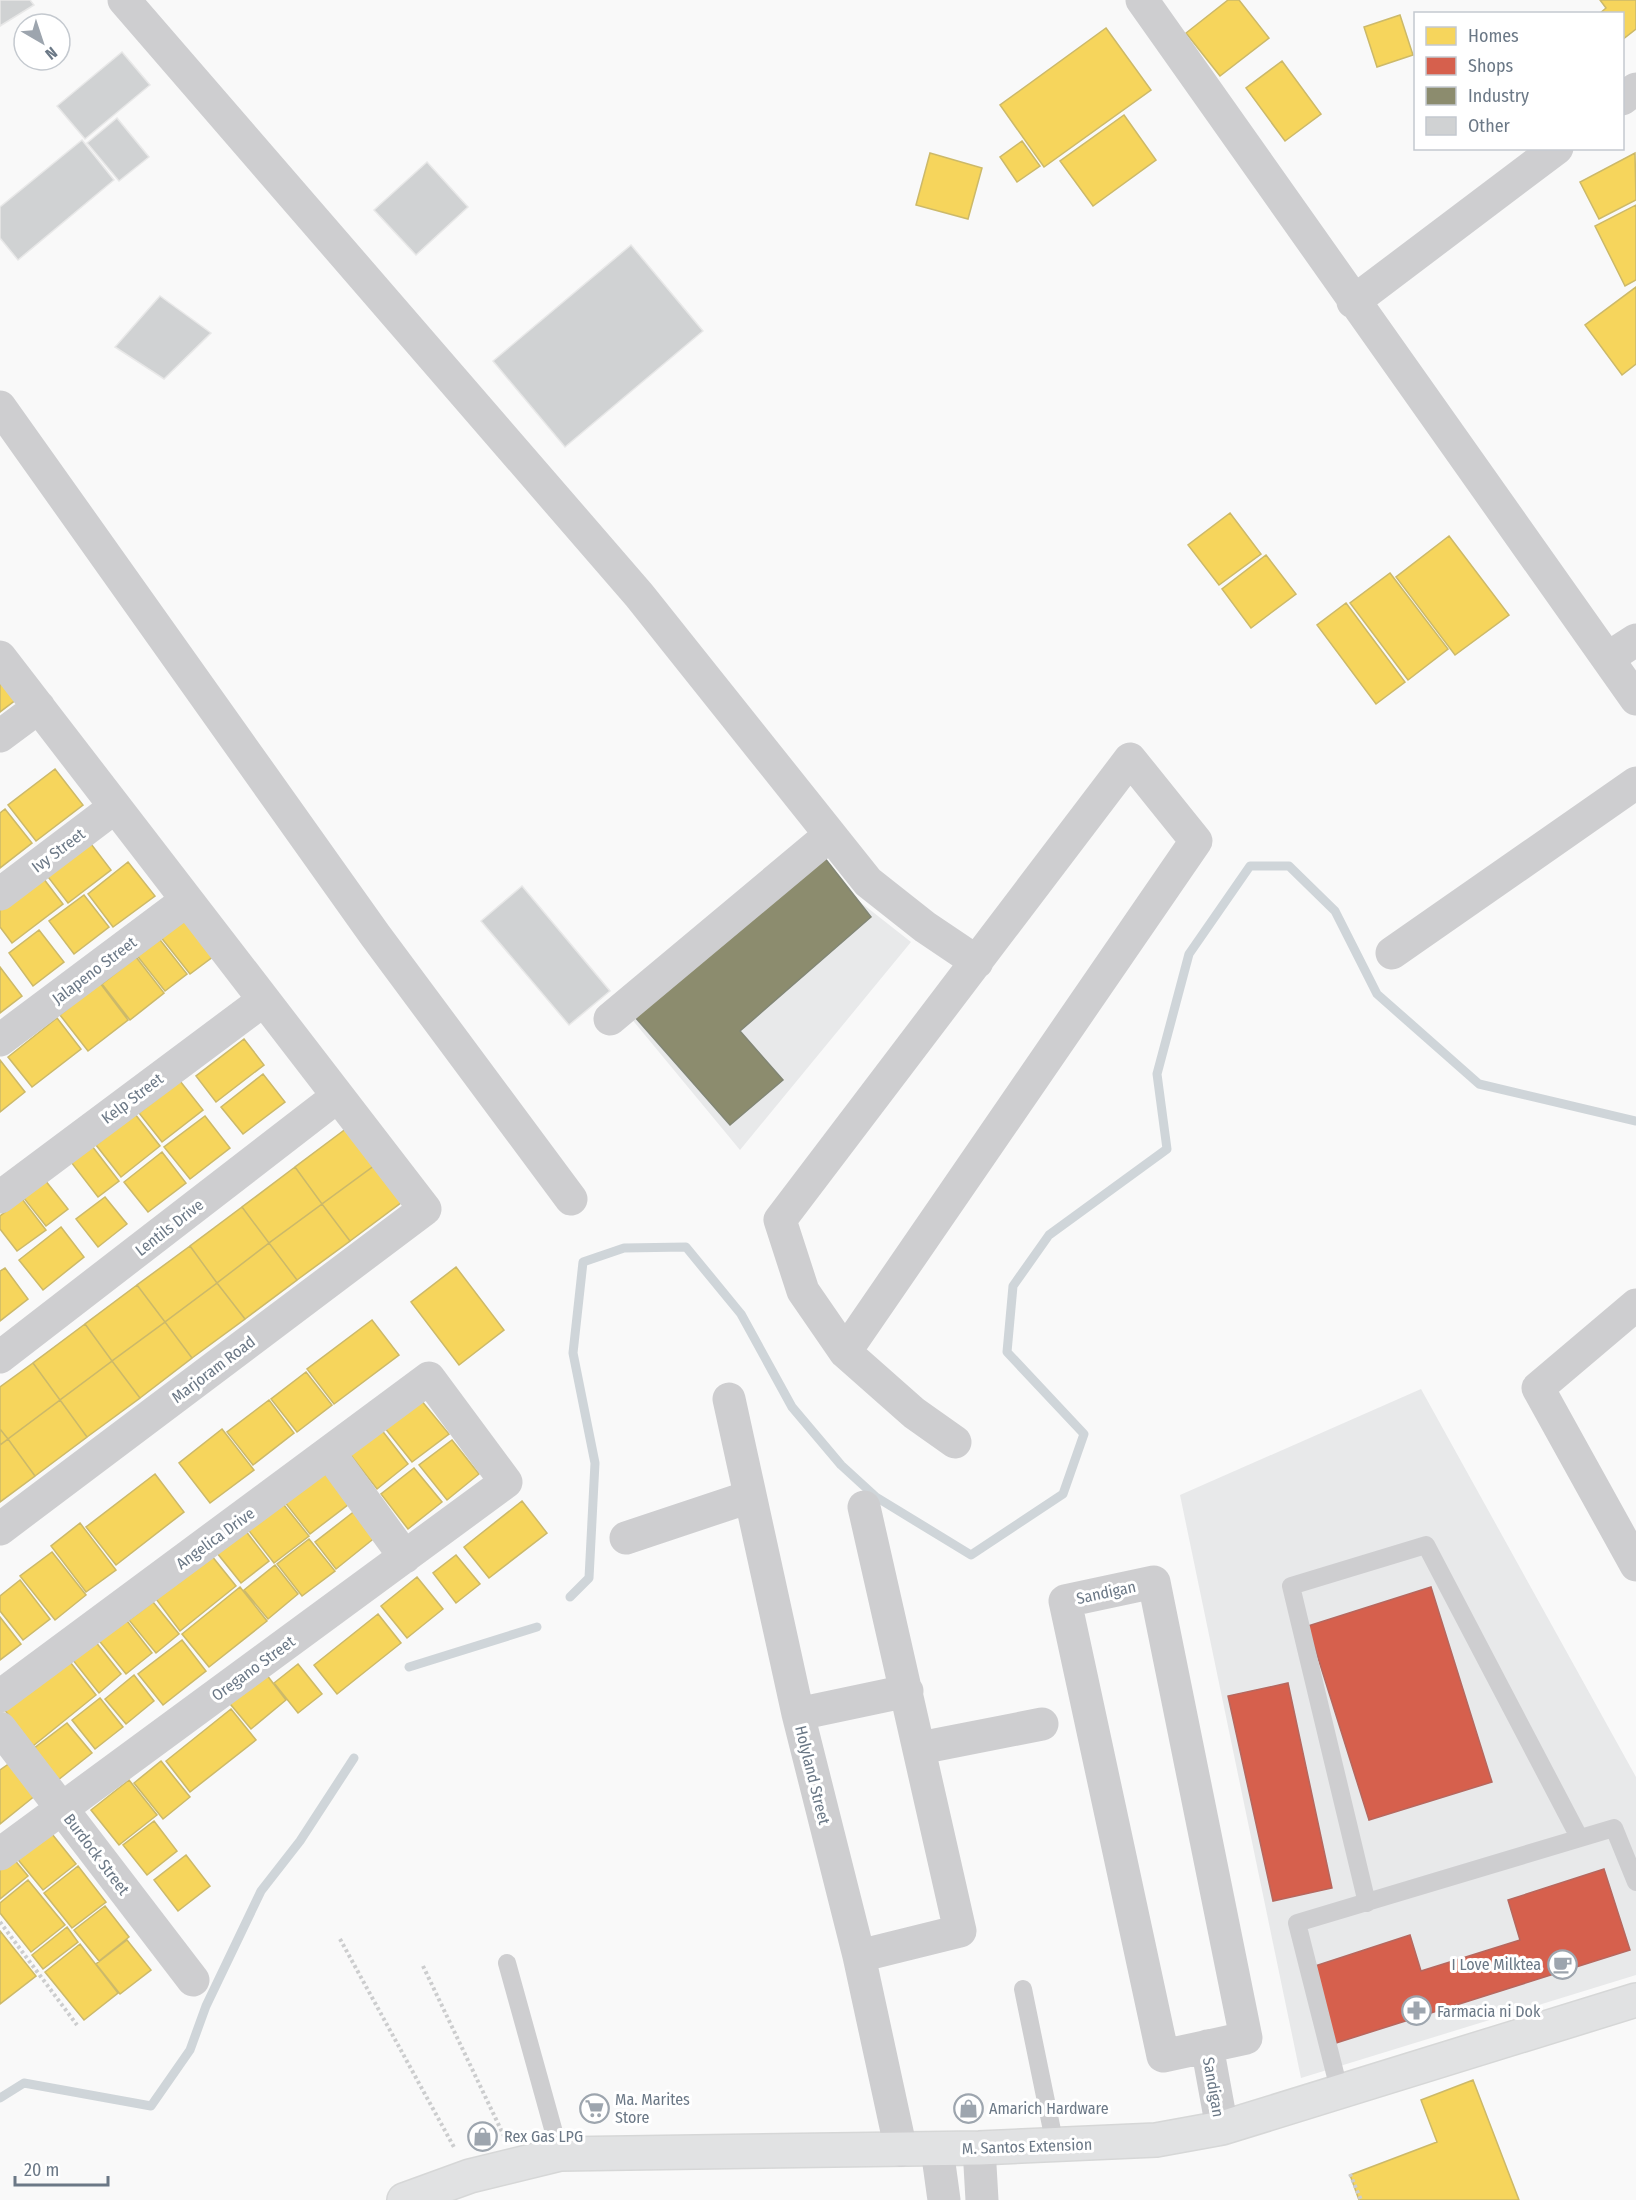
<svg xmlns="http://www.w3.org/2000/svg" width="1636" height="2200" font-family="'Fira Sans Condensed',sans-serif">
<rect width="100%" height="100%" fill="#f9f9f9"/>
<!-- built -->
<path fill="#e8e9ea" d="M821,853L855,898L911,942L740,1150L630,1017Z
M1421,1389L1636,1777V1975L1301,2078L1180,1495Z"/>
<!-- homes -->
<path fill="#f6d55c" stroke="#ccb969" stroke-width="1.5" d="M1228,0H1239L1269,38L1220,76L1186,33Z
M1600,0H1636V29L1622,40V14H1599L1606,8Z
M1400,15L1413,55L1377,67L1364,27Z
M1106,28L1151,90L1044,167L1000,105Z
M1282,61L1321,114L1285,141L1246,88Z
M1124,115L1156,160L1093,206L1060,161Z
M1022,141L1040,166L1017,182L1000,157Z
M930,153L982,168L968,219L916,205Z
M1635,153L1636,200L1599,219L1580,182Z
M1636,205V280L1625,286L1595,226Z
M1636,287V364L1622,375L1585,325Z
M1230,513L1261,554L1219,585L1188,545Z
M1449,536L1509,615L1455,655L1396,577Z
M1266,555L1296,594L1251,628L1222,589Z
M1390,573L1448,649L1408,680L1350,603Z
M1346,603L1405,682L1376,704L1317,625Z
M0,675L17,699L0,712Z
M55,769L83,805L36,841L8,805Z
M5,809L32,843L0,868V813Z
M88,840L111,870L68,903L45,873Z
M128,862L155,896L113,927L88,894Z
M40,874L63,904L12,943L0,927V905Z
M84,895L109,927L74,954L49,921Z
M184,917L214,956L190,974L160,936Z
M39,930L64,962L33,986L9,953Z
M157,936L187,974L165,991L135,953Z
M136,957L164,993L130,1020L102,984Z
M0,967L22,996L0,1013Z
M100,983L128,1020L88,1051L60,1015Z
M57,1018L81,1049L32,1087L8,1057Z
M244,1039L264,1065L216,1102L196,1076Z
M0,1060L25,1092L0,1112Z
M263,1074L285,1102L243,1134L221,1107Z
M180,1081L203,1110L162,1142L139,1113Z
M135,1114L160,1146L121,1177L96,1145Z
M205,1116L230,1148L190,1179L164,1147Z
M347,1128L375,1165L322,1204L295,1167Z
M92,1146L119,1181L98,1197L71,1162Z
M162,1152L186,1183L148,1212L124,1182Z
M375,1165L402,1202L350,1241L322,1204Z
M295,1167L322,1204L269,1243L242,1207Z
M45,1180L68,1209L46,1226L23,1197Z
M105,1197L127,1224L98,1247L76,1219Z
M22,1199L46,1230L17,1251L0,1229V1216Z
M322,1204L350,1241L297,1280L269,1243Z
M242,1207L269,1243L217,1283L190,1246Z
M61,1227L84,1257L43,1290L19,1260Z
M269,1243L297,1280L245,1319L217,1283Z
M190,1246L217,1283L165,1322L137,1285Z
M456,1267L504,1330L459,1365L411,1302Z
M5,1268L28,1299L0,1321V1271Z
M217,1283L245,1319L192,1358L165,1322Z
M137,1285L165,1322L112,1361L85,1324Z
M372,1320L399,1355L334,1404L307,1369Z
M165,1322L192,1358L140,1398L112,1361Z
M85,1324L112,1361L60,1400L33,1363Z
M112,1361L140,1398L87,1437L60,1400Z
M33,1363L60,1400L8,1439L0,1429V1387Z
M306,1372L332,1405L297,1432L271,1399Z
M416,1394L449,1434L412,1462L380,1422Z
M60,1400L87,1437L35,1476L8,1439Z
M269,1400L294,1433L253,1465L227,1432Z
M377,1424L408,1464L377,1489L346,1449Z
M0,1429L8,1439L0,1445Z
M222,1429L254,1470L210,1503L179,1463Z
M8,1439L35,1476L0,1502V1445Z
M452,1440L479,1474L447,1500L419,1465Z
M319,1466L349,1504L310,1534L280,1496Z
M414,1468L442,1502L408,1529L381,1494Z
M155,1474L184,1512L116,1565L86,1527Z
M280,1500L309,1536L274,1563L246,1527Z
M522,1501L547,1533L489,1578L464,1547Z
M356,1510L377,1536L336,1569L315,1542Z
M80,1523L116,1570L86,1592L51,1546Z
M245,1530L269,1561L241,1583L217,1553Z
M309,1539L335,1571L302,1596L277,1564Z
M52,1552L86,1595L55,1620L20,1576Z
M211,1555L236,1586L180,1631L156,1599Z
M456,1555L480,1584L456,1603L433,1573Z
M275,1565L298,1594L268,1619L244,1590Z
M417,1577L443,1609L407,1638L381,1606Z
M20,1580L50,1619L23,1640L0,1611V1596Z
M240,1587L267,1621L209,1667L182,1634Z
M153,1602L179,1634L156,1653L129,1620Z
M378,1614L401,1643L337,1694L314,1665Z
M0,1617L21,1644L0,1660Z
M124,1617L152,1653L126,1674L97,1638Z
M182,1640L206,1671L163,1705L138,1674Z
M95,1641L121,1674L99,1693L72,1659Z
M67,1658L96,1695L33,1746L3,1708Z
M298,1664L322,1694L298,1713L274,1683Z
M263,1670L286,1700L251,1729L226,1699Z
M134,1675L154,1701L126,1724L105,1699Z
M100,1698L123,1727L95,1749L72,1720Z
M231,1709L256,1740L190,1792L166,1761Z
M67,1723L92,1753L58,1780L33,1749Z
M161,1761L190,1797L163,1819L134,1783Z
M10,1763L36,1795L0,1824V1770Z
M129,1780L157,1815L119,1845L91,1810Z
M154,1821L177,1851L147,1875L123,1845Z
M48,1829L76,1864L43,1890L15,1856Z
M186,1855L210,1886L178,1911L154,1880Z
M13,1858L28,1876L0,1899V1869Z
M78,1866L106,1902L72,1928L44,1893Z
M28,1880L65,1925L31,1952L0,1913V1903Z
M105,1906L129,1937L99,1961L74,1930Z
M67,1927L78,1942L43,1969L32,1955Z
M0,1931L36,1976L0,2004Z
M127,1940L151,1970L120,1994L96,1964Z
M80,1944L118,1993L84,2020L45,1972Z
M1473,2080L1519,2200H1359L1350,2175L1437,2142L1421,2100Z"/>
<!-- shops -->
<path fill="#d6604d" stroke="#b6675e" stroke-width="1.5" d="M1431,1587L1492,1782L1369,1820L1308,1626Z
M1288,1683L1332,1888L1273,1901L1228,1696Z
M1604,1869L1630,1950L1336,2043L1312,1967L1410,1935L1421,1971L1520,1940L1508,1900Z"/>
<!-- industry -->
<path fill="#8c8c6e" stroke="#828675" stroke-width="1.5" d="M824,857L871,917L740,1031L783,1080L730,1125L635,1017Z"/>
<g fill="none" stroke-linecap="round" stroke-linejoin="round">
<!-- stream -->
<path stroke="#cfd5d9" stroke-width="9" d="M570,1597L589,1578L595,1463L573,1353L583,1262L624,1248L686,1247L741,1314L792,1407L841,1465L876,1497L971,1555L1063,1494L1084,1434L1007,1352L1013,1286L1049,1235L1167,1149L1157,1074L1189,954L1250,866H1289L1335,911L1377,994L1479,1084L1636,1121
M409,1667L537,1627
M0,2098L24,2083L151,2106L190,2050L206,2006L261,1891L300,1841L354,1758"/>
</g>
<!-- building -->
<path fill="#d0d2d3" stroke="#e8e8e8" stroke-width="1.5" d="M0,0H30L34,5L0,26Z
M122,52L150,85L85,139L57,106Z
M117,118L149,157L119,181L87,143Z
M82,140L114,180L18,260L0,238V207Z
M427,162L468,207L416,255L374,210Z
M631,245L703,331L565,447L493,361Z
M160,296L211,333L164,379L115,347Z
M522,886L610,991L569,1025L481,921Z"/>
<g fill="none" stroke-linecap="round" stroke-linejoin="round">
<defs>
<path id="secondary" d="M404,2200L470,2176L560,2154L979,2148L1156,2140L1222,2128L1636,2000"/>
</defs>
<!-- secondary casing -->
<use href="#secondary" stroke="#d6d7d7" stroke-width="36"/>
<!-- path -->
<path stroke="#cccdce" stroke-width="4" stroke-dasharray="3 3" stroke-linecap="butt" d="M0,1922L77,2025
M340,1939L455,2149
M423,1966L504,2136
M1350,2174L1361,2200"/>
<!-- lane -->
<path stroke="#ceced0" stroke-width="18" d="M1367,1903L1291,1586L1426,1545L1579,1837
M507,1963L560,2154
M1023,1989L1055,2145
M1340,2093L1297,1923L1614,1828L1636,1882"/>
<!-- street -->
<path stroke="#ceced0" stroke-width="33" d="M124,0L639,595L868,882L925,927L977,962
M1142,0L1636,699
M1622,99L1636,89
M1353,302L1557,148
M0,407L375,935L571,1199
M0,657L425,1209L0,1529
M1608,658L1636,640
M0,736L39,707
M0,894L115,807
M1392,953L1636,783
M610,1019L830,835
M0,1040L187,900
M0,1197L264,1000
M1636,1305L1538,1388L1636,1565
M845,1352L1196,841L1130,759L780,1220L803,1291L845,1352L914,1413L955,1442
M0,1357L338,1096
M729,1399L798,1714L859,1956L901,2150
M330,1454L405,1557
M626,1538L749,1497
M1154,1582L1246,2038L1163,2056L1065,1601Z
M0,1696L429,1378L506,1482L0,1854
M798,1714L907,1691
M0,1728L193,1980
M920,1748L1042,1724
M859,1956L960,1931L864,1507
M1207,2046L1222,2128
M979,2148L982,2200
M937,2149L944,2200"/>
<!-- secondary -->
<use href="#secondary" stroke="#e1e2e3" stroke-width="33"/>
</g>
<!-- icons -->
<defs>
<symbol id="cafe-ring" viewBox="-11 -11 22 22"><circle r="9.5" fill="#fff" stroke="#9da5ae" stroke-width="1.5"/><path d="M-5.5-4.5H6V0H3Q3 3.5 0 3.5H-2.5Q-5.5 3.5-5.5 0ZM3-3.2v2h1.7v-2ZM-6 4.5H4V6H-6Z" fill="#9da5ae"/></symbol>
<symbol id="pharmacy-ring" viewBox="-11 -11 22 22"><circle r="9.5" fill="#fff" stroke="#9da5ae" stroke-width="1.5"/><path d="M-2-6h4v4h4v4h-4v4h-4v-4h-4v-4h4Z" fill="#9da5ae"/></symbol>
<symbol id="supermarket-ring" viewBox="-11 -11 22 22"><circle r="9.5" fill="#fff" stroke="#9da5ae" stroke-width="1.5"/><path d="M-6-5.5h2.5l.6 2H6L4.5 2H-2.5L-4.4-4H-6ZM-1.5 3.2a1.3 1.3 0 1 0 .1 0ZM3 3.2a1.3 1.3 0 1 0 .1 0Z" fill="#9da5ae"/></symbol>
<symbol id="shop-ring" viewBox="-11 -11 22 22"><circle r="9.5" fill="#fff" stroke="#9da5ae" stroke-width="1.5"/><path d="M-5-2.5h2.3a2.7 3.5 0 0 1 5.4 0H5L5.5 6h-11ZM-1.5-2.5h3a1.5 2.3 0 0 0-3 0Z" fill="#9da5ae"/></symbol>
</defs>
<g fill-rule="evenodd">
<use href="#cafe-ring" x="1546" y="1948" width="33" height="33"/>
<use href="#pharmacy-ring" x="1400" y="1994" width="33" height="33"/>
<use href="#supermarket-ring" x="578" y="2092" width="33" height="33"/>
<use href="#shop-ring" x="952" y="2092" width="33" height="33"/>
<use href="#shop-ring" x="466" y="2120" width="33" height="33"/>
</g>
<g text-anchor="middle" stroke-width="6" stroke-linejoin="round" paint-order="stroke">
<!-- street labels -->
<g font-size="16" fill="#6b7886" stroke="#fff">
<text transform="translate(58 850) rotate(-37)" y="6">Ivy Street</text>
<text transform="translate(94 970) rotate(-37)" y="6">Jalapeno Street</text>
<text transform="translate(132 1098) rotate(-37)" y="6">Kelp Street</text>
<text transform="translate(169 1227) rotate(-38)" y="6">Lentils Drive</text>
<text transform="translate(213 1369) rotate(-37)" y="6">Marjoram Road</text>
<text transform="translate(215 1538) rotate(-36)" y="6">Angelica Drive</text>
<text transform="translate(1106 1592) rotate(-12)" y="6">Sandigan</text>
<text transform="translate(253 1668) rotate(-36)" y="6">Oregano Street</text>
<text transform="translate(813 1775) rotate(76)" y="6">Holyland Street</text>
<text transform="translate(97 1854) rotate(53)" y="6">Burdock Street</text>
<text transform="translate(1214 2087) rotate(80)" y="6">Sandigan</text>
<text transform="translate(1027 2146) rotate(-2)" y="6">M. Santos Extension</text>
</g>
<!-- poi labels -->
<g font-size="16" fill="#6b7886" stroke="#fff" text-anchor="start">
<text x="1541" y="1970" text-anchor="end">I Love Milktea</text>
<text x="1437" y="2017">Farmacia ni Dok</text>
<text x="615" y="2105">Ma. Marites<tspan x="615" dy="18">Store</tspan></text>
<text x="989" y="2114">Amarich Hardware</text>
<text x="504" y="2142">Rex Gas LPG</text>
</g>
</g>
<!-- legend -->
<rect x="1414" y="12" width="210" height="138" fill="#ffffff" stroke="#c4c9cf" stroke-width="1.5"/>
<rect x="1426" y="27" width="30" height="18" fill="#f6d55c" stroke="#c4c9cf" stroke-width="1.5"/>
<text x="1468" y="42" font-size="18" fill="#6b7886">Homes</text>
<rect x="1426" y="57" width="30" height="18" fill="#d6604d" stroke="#c4c9cf" stroke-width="1.5"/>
<text x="1468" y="72" font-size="18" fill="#6b7886">Shops</text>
<rect x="1426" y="87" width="30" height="18" fill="#8c8c6e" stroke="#c4c9cf" stroke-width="1.5"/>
<text x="1468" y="102" font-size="18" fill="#6b7886">Industry</text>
<rect x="1426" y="117" width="30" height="18" fill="#d0d2d3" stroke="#c4c9cf" stroke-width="1.5"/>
<text x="1468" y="132" font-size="18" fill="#6b7886">Other</text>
<!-- north arrow -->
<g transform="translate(42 42) rotate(141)"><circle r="28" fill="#ffffff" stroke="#c4c9cf" stroke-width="1.5"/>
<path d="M0-4.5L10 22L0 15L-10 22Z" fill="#9da5ae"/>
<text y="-9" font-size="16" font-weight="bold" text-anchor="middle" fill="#6b7886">N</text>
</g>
<!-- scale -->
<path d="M15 2176v9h93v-9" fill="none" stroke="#6b7886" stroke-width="3"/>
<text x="24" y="2176" font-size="18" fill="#6b7886" stroke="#ffffff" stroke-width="4.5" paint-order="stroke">20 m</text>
</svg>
